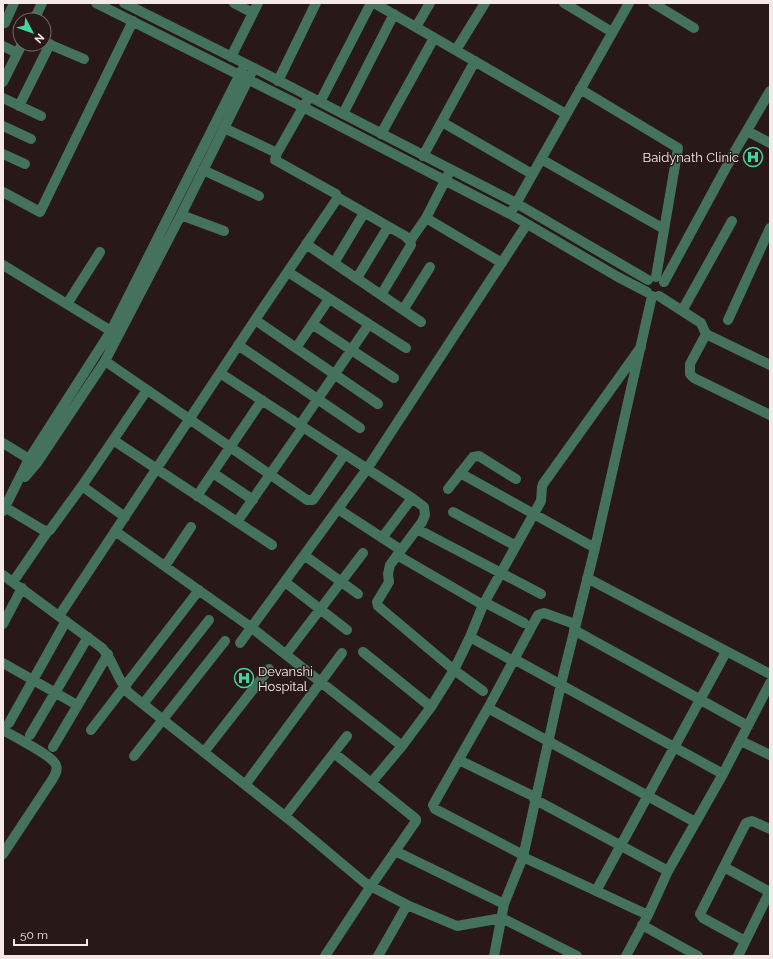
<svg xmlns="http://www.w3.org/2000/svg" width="773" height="959" font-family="Raleway,sans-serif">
<rect width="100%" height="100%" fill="#281818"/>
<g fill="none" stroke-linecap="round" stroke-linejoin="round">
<!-- minor -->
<path stroke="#44725e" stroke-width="10" d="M96,3L303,107L510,214L618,277L647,292
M124,3L254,68L516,203L648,280
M234,3L253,13
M374,3L566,114
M564,3L612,32
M653,3L694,28
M34,20L42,3
M5,23L14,3
M416,27L430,3
M44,42L84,59
M3,46L17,53
M456,50L485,3
M231,57L258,3
M278,81L316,3
M3,82L22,44
M580,89L678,148L656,277
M3,98L41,116
M320,102L371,3
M19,106L50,44
M343,114L394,14
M442,122L532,174
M3,126L31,139
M224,128L277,153
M747,131L770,143
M381,134L434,38
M3,154L25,164
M423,156L475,61
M541,159L664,229
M203,170L259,196
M3,192L40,212L133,21
M337,197L405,236L410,241L411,245L381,295
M513,209L629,3
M181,215L224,231
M426,218L502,263
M410,241L426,218L448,175
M306,244L421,322
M334,263L364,213
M3,265L111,331
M288,272L406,348
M357,278L388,227
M664,282L735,151L770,91
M659,296L701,323L706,334L690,364V374L694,378L770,415
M67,304L100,252
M403,310L430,267
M682,311L732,221
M255,320L378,404
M728,320L770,228
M312,324L394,378
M706,334L770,365
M238,345L360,428
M296,348L329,299
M105,361L307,500H313L345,454
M220,373L412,498L424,507L425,515L422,522L390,565L388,574L389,582L377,602L378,606L454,670L483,691
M300,425L369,324
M113,440L272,545
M3,443L29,459
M213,473L253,500
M460,473L595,548
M25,477L37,463L105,361L181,215L251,74
M82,486L125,517
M448,489L473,457L479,456L516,479
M197,496L262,400
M3,506L43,530L48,531L50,530L82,486L147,390
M338,509L401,550
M3,511L29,459L111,331L242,70
M453,512L516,546
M237,522L303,427
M417,529L541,594
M115,531L252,628L402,746L431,707L454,670L470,637L483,605L541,501L542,487L543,484L641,347
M382,538L412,498
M304,555L358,594
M397,555L483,605
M165,566L191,527
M3,575L102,648C114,661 117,680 129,693L291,821L365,883L407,905L457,926L502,918L577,956
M587,578L770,674
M13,582L48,531
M285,582L347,630
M484,602L524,623
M59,616L255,320L337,199V197L336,194L275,160L277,153L309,97
M3,624L22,588
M574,630L748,726
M470,637L513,661
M240,643L367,469L527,224
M363,652L431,707
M286,654L363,553
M514,659L723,774
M3,663L77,705
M143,704L209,620
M488,708L695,822
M9,723L66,621
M3,730C13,736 53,756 56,765C58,771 55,775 52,780L3,854
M91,730L199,590
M30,735L88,637
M741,741L770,755
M53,747L108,654
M204,752L269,669
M134,756L225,641
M459,760L535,797
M371,783L402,746
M245,785L342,653
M534,799L668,871
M285,816L347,736
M395,851L504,904
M523,855L435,809L433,805L488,708L538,615L544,613L575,624
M523,857L648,915
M724,867L770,892
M596,891L726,652
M642,925L698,956
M745,941L703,918L700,914L746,823L752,821L770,829
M325,956L371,886L416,821V819L334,753
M378,956L407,905
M494,956L504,904L523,857L561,684L595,548L652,296
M626,956L648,915L668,871L723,774L770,683
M738,956L770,891"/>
</g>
<!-- icons -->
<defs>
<symbol id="hospital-ring" viewBox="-11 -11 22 22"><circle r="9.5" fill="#281818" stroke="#43d4a0" stroke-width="1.5"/><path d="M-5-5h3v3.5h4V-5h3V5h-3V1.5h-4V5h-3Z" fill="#43d4a0"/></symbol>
</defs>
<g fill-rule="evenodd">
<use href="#hospital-ring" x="742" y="146" width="22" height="22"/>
<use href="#hospital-ring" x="233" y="667" width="22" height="22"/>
</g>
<g text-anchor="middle" stroke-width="3" stroke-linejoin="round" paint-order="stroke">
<!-- poi labels -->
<g font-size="13" fill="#f4e8e8" stroke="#281818" text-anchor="end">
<text x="739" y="162">Baidynath Clinic</text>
<text x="258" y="676" text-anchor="start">Devanshi<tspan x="258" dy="15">Hospital</tspan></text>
</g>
</g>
<!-- border -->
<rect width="773" height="959" fill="none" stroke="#f4e8e8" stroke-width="8"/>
<!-- north arrow -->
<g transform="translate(32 32) rotate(131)"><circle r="19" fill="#281818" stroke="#7a6b6b"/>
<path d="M0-3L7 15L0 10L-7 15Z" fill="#43d4a0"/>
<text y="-6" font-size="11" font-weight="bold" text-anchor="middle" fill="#f4e8e8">N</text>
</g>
<!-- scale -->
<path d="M14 939v6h73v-6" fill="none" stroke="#f4e8e8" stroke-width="2"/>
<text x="20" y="939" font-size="12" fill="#f4e8e8" stroke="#281818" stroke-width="3" paint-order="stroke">50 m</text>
</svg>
